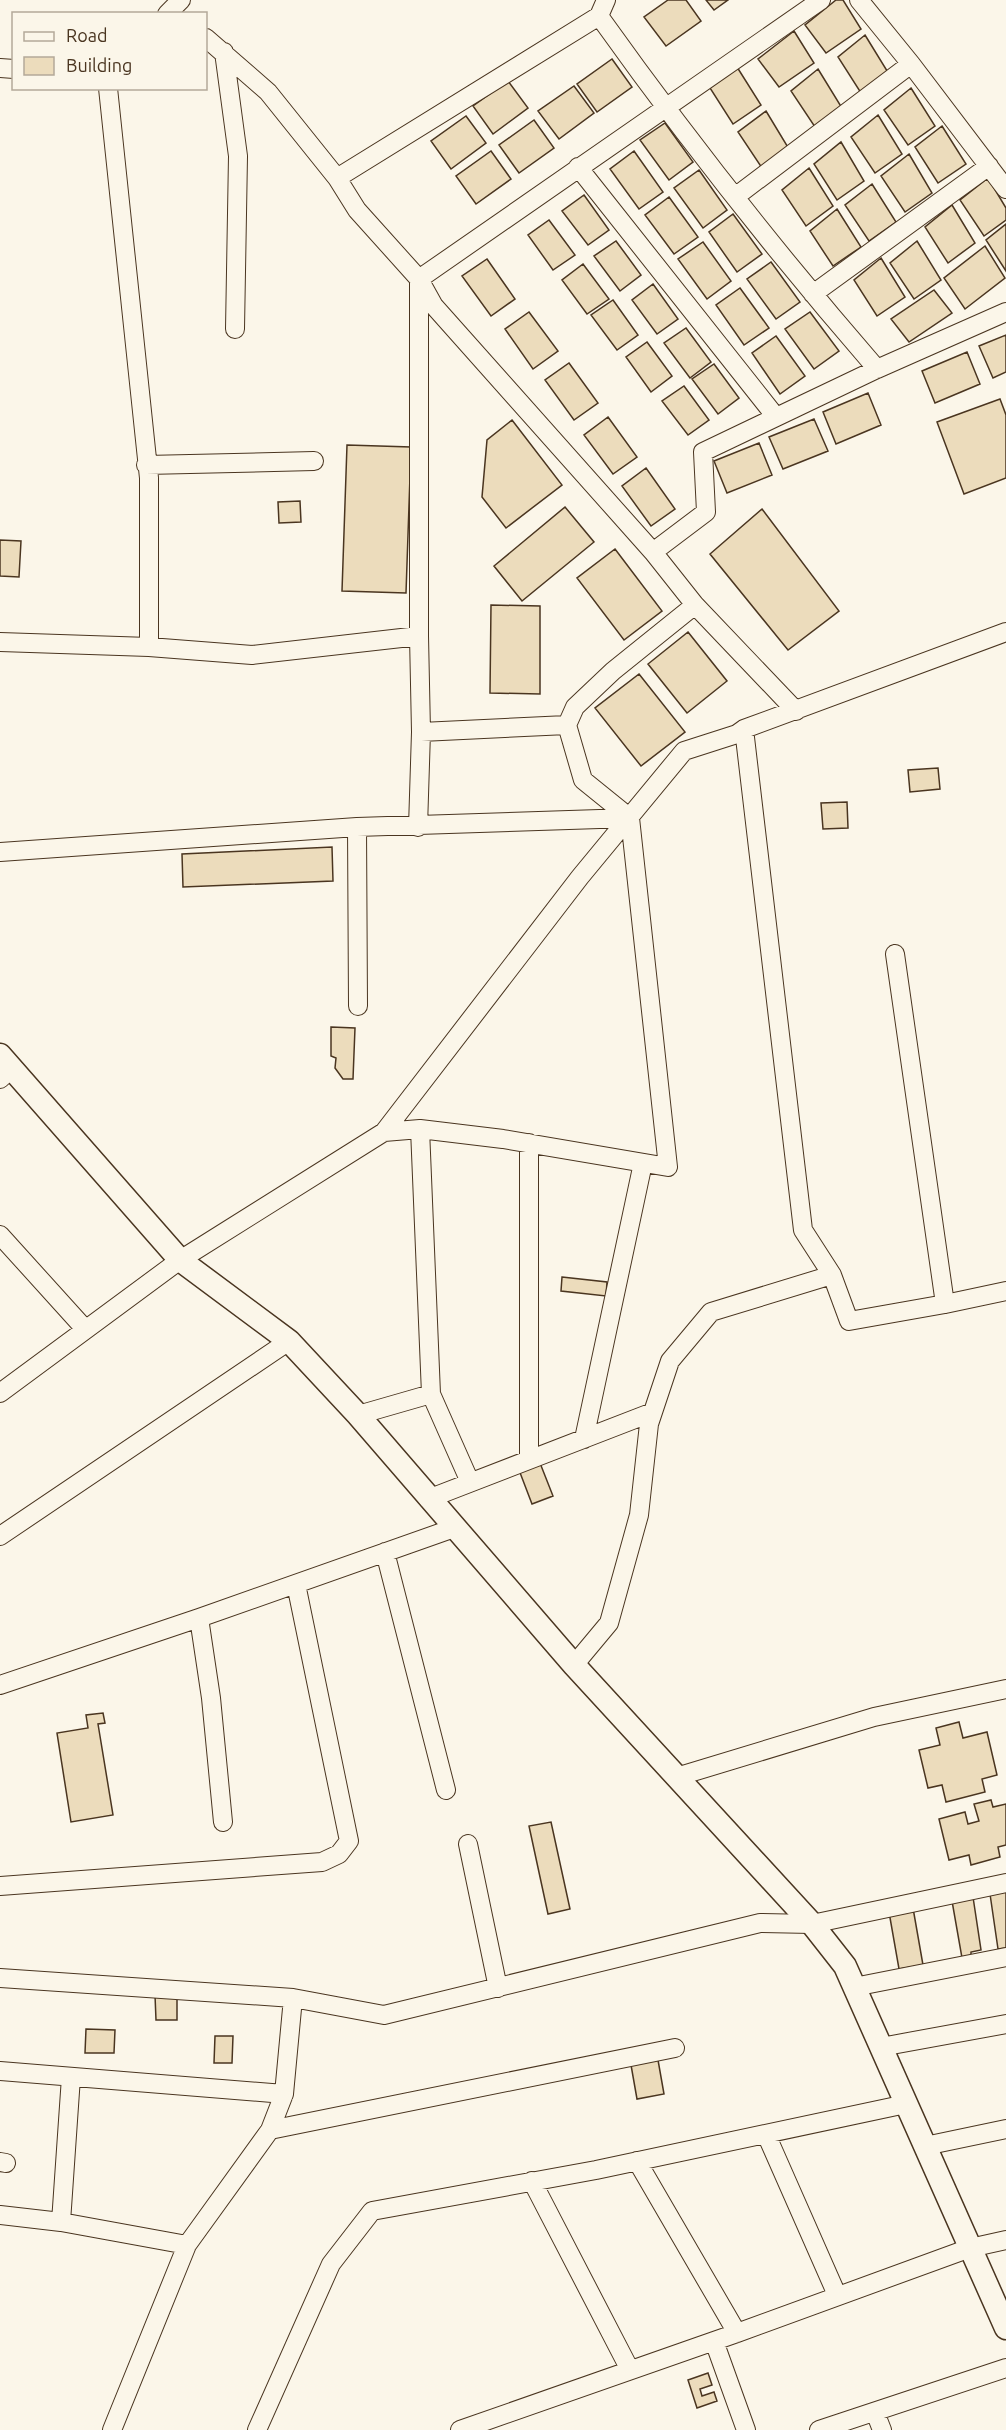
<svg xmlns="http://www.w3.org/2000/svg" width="1006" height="2430" font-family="Ubuntu,sans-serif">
<rect width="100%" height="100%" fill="#fbf6e9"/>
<!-- building -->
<path fill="#ecdcbc" stroke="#4a3520" stroke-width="1.5" d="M668,0H686L701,21L666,46L644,17Z
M706,0H728L714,10Z
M836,0H843L861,29L826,53L805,25Z
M794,31L814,63L779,87L758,59Z
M865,35L889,74L861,93L838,57Z
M612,59L632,87L597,112L577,84Z
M737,67L761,105L733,124L710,88Z
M818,69L842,108L815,127L791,91Z
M508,81L528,108L493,134L473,106Z
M574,86L594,113L559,139L538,111Z
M911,88L935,126L908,145L884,110Z
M766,111L789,149L762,168L738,132Z
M878,115L902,154L875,173L851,137Z
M466,116L486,143L451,169L431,141Z
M534,120L554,148L519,173L499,145Z
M665,123L693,162L669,180L640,140Z
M942,126L966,164L938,183L915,147Z
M841,142L864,181L837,200L814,164Z
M491,151L511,179L476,204L456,176Z
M634,151L663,192L639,209L610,169Z
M909,154L932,193L905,212L881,176Z
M809,168L833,206L806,226L782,190Z
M699,170L727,210L703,228L674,188Z
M988,178L1006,208V220L984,236L960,200Z
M872,184L896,222L869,241L845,205Z
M584,195L609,230L588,245L562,211Z
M669,197L698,237L674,254L645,215Z
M952,205L975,243L948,263L925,227Z
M837,209L861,247L833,266L810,231Z
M733,214L762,254L737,272L709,232Z
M549,220L575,255L553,270L528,235Z
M1006,224V271L986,240Z
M616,241L641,275L620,291L594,256Z
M917,241L941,280L914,299L890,263Z
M703,242L731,281L707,299L678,259Z
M985,246L1005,278L965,309L944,278Z
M881,258L905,297L877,316L854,280Z
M487,259L515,299L491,316L462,276Z
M771,262L800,302L776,319L747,279Z
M583,264L609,299L587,314L562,280Z
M653,284L678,319L657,334L632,300Z
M740,288L769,328L744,345L716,305Z
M934,290L952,313L909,342L891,319Z
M613,300L638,335L617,350L591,315Z
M529,312L558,351L533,369L505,329Z
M810,312L839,351L814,369L785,329Z
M686,328L711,362L690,378L664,343Z
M1006,335V372L993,378L979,346Z
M776,336L805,376L780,394L752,353Z
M647,342L672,376L651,392L626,357Z
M967,352L980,384L935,403L922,371Z
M569,363L598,403L574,420L545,380Z
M714,364L739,398L718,414L692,379Z
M684,386L709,420L688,435L662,401Z
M868,393L881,425L836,444L823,412Z
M1000,399L1006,415V478L964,494L937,422Z
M608,417L637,457L613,474L584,435Z
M814,419L828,451L783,469L769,437Z
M512,420L562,485L506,528L482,497L487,440Z
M759,443L772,475L727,493L714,461Z
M347,445L411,447L406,593L342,591Z
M646,468L675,509L651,526L622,486Z
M300,501L301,522L279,523L278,502Z
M565,507L594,542L522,601L494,566Z
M762,509L839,611L788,650L710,554Z
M0,540L21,541L19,577L0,576Z
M615,549L662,611L624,640L577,578Z
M491,605L540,606V694L490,693Z
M688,632L727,681L687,713L648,664Z
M639,674L685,732L641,766L595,708Z
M938,768L940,789L910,792L908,770Z
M847,802L848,828L823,829L821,803Z
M332,847L333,881L183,887L182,854Z
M331,1027L355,1028L353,1079H343L335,1068L336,1058L331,1056Z
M562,1277L607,1282L606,1296L561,1291Z
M540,1463L553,1496L532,1504L519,1470Z
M103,1713L105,1723L98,1724L113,1815L71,1822L57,1733L88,1728L86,1715Z
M959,1722L963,1738L987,1732L997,1775L982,1779L985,1792L946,1802L942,1785L928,1788L919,1750L940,1745L936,1728Z
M991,1800L993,1807L1006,1804V1845L998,1847L1000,1857L971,1865L969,1855L949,1860L939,1819L965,1812L968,1824L979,1821L974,1804Z
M551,1822L570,1909L548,1914L529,1826Z
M1006,1892V1948L998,1949L990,1894Z
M973,1897L981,1950L971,1952V1957L962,1958L952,1901Z
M913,1908L923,1965L899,1969L889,1912Z
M177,1994V2020H156L155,1995Z
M86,2029L115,2030L114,2053H85Z
M215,2036H233L232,2063H214Z
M658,2060L664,2094L637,2099L631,2065Z
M708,2373L712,2385L700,2389L702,2396L714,2392L717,2401L697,2408L688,2380Z"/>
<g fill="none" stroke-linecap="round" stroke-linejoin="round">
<defs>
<path id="minor" d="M859,0L911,64L1006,189
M167,14L181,0
M599,16C686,138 779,256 877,369
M206,38L268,92L337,178L357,210L419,279L434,306L653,552L695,605L796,711
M224,52L238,156L235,329
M0,68L14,69
M108,88L149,478V647
M578,167L776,417
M337,178L599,16L606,0
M735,197L911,64
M813,294L989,166
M146,465L314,461
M653,552L706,512L703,452L877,369L1006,312
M0,642L149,647L252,655L419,636V279L821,0
M567,725L575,707L613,671L695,605
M744,729L803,1230L832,1275L849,1321L945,1304
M357,827L358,1006
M418,827L421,732L419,636
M0,852L357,827L630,818
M895,954L945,1304L1006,1291
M0,1079L12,1068
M420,1129L431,1394L470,1482
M384,1132L420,1129L503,1139L668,1167L630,818L583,780L567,725L421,732
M529,1143V1460
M0,1235L85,1329
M0,1393L180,1260L384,1132L580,877L684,751L737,734L744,729L1006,632
M358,1415L431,1394
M584,1439L643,1163
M428,1499L653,1412
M0,1536L289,1341
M385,1552L446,1790
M199,1618L211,1698L223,1822
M574,1665L609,1623L639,1515L649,1424L670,1361L711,1312L832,1275
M0,1685L199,1618L454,1528
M676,1777L874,1717L1006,1689
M468,1844L498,1988
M0,1886L322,1862L339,1854L349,1841L296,1584
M0,1978L293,1998
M854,1987L1006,1957
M881,2047L1006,2024
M0,2071L284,2094
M270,2130L675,2048
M766,2134L837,2295
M925,2146L1006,2129
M637,2161L737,2333
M0,2162L6,2163
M532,2181L630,2370
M0,2215L61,2222L187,2245
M61,2222L71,2077
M714,2341L746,2430
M875,2412L882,2430
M112,2430L187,2245L270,2130L284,2094L293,1998L384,2015L760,1923L812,1924L1006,1883
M257,2430L331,2264L372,2211L596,2170L906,2104
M460,2430L737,2333L970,2248L1006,2240
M819,2430L1006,2368"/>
<path id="tertiary" d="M0,1055L180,1260L289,1341L358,1415L574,1665L812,1924L845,1966L1006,2328"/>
</defs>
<!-- minor casing -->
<use href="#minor" stroke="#4a3520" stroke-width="20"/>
<!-- tertiary casing -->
<use href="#tertiary" stroke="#4a3520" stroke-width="25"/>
<!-- minor -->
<use href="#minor" stroke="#fbf6e9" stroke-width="18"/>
<!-- tertiary -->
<use href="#tertiary" stroke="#fbf6e9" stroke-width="22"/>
</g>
<!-- legend -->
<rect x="12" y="12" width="195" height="78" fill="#fbf6e9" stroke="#b4a999" stroke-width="1.5"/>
<rect x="24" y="32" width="30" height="9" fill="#fbf6e9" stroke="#b4a999" stroke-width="1.5"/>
<text x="66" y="42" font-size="18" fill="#4a3520">Road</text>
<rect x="24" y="57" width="30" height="18" fill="#ecdcbc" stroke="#b4a999" stroke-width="1.5"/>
<text x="66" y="72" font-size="18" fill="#4a3520">Building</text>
</svg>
